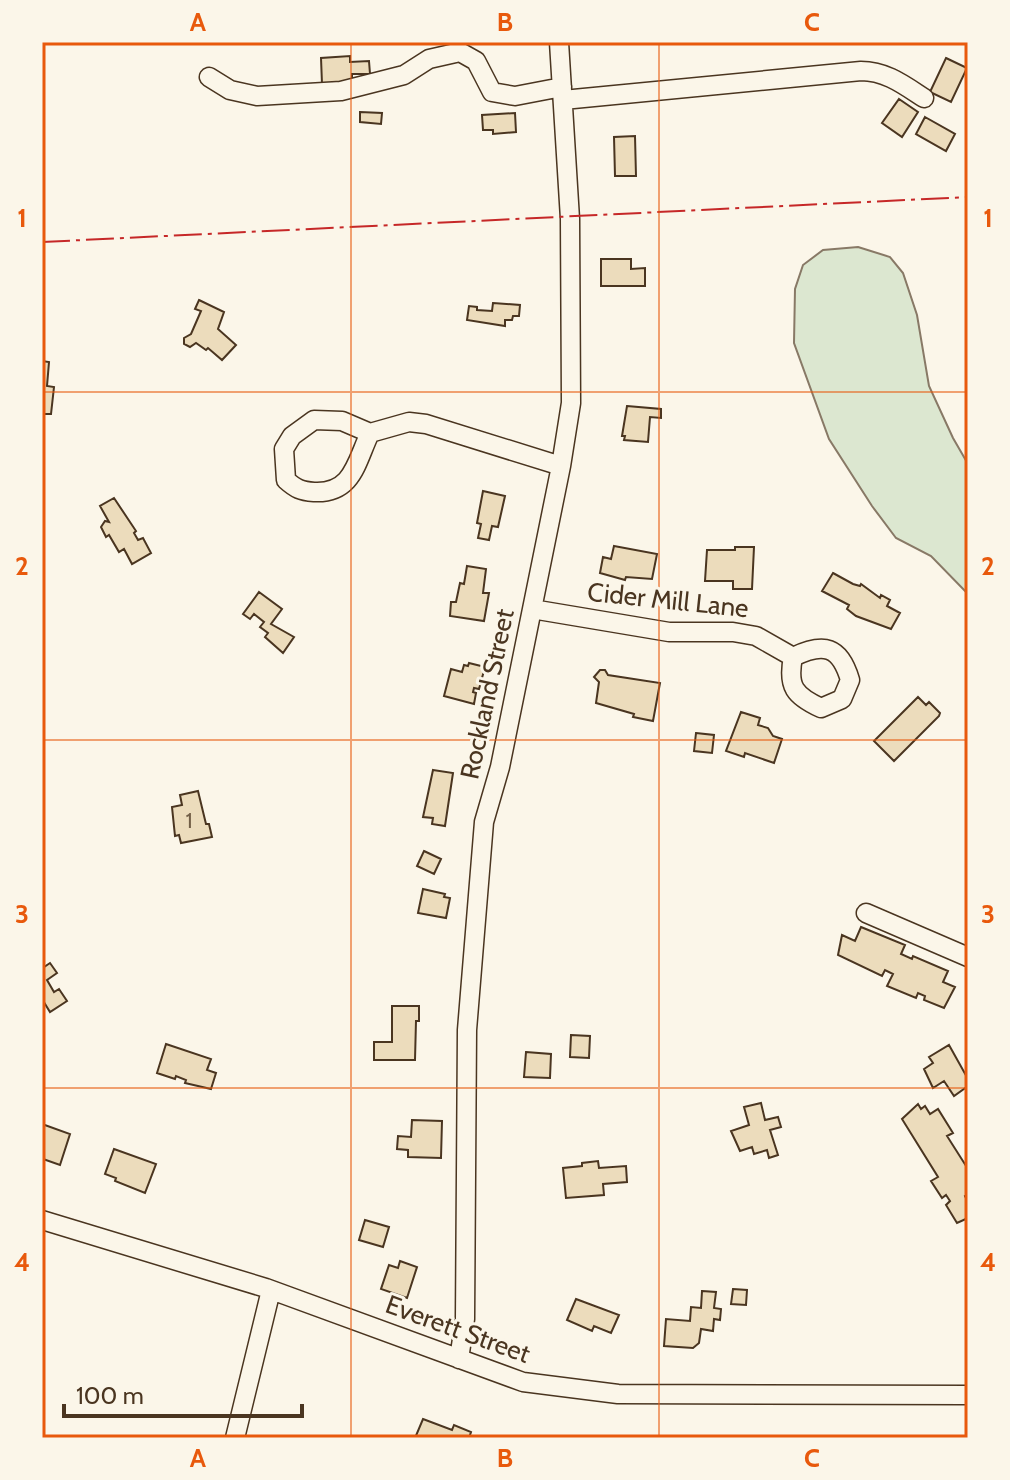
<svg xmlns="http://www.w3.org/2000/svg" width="1010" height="1480" font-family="Cabin,sans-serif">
<rect width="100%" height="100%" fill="#fbf6e9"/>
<!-- green -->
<path fill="#dce7d0" stroke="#887966" stroke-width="2" d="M858,247L890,257L903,273L917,315L929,386L953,438L968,464V594L931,556L896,538L872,506L829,439L794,343L795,289L803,265L823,250Z"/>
<!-- building -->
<path fill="#ecdcbc" stroke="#4a3520" stroke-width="2" d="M350,56V62L369,61L370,74H352V82L322,84L321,58Z
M946,58L967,68L951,102L930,92Z
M899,99L918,112L902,137L882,123Z
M360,112L382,113L381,124L360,122Z
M515,113L516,132L493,134V130H483L482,115Z
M925,117L955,134L946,151L916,134Z
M635,136L636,176H615L614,137Z
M601,259H631V269L645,268V286H601Z
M199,300L224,312L218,329L236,345L222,360L208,348L206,350L196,343L190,347L184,344V338L191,334L201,311L195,309Z
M493,303L520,305L519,316H513L512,320H505V326L467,320L469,306L477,307V310L492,311Z
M42,361L49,362L47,386L54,387L51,414H42Z
M627,406L661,409V418L650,417L648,442L624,440L625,436H622Z
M483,491L505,496L498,527L492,526L489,540L478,538L481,524L477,523Z
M114,498L136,531L134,533L138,540L143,538L151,553L132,564L124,549L119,552L109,535L106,537L101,527L105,521L109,522L100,506Z
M614,546L657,554L652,579L626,577L625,580L600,573L603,557L611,559Z
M735,547H754L752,589H733V581H705L707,550H735Z
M467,566L486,569L483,593H489L484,621L450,616L451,602H456L460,583L464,584Z
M833,573L853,584L860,586L861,584L880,598L881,595L890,600L887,606L900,613L891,629L856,616L847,609L849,605L822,591Z
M259,592L282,609L271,624L294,637L283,653L265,637L268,633L260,627L264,622L254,614L250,619L243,614Z
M469,663L485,667L479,689L474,688L473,692L476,693L474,704L444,696L451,669L462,672L464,665L468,666Z
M600,670H605L608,675L660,683L653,721L633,717L634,714L596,703L599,682L594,677Z
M918,697L926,705L929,702L940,713L939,716L894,761L874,741Z
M741,712L760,718L758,725L768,728L773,736L782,739L774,763L745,753L744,757L726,751Z
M696,733L714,735L712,753L694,751Z
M433,770L453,773L445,826L432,824L433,818L423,817Z
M198,791L206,824H209L212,837L181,843L179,835L175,836L172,807L182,805L180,795Z
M424,851L441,859L434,874L417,866Z
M423,889L445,894L444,897L450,898L446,918L418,913Z
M861,927L905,945L901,954L912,959L913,956L948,971L943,982L955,987L944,1008L924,1000L925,996L918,993L916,998L887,986L893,974L885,970L882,976L838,955L842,935L855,941Z
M50,963L57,973L47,980L54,992L59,989L67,1001L50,1012L42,999V964L44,967Z
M392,1006H419V1021H416L415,1060H374V1042H392Z
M571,1035L590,1036L589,1058L570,1057Z
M166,1044L211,1059L207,1070L216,1073L211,1089L185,1083L186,1080L176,1076L175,1079L157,1073Z
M949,1045L968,1079V1086L954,1096L944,1081L933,1088L924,1069L933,1063L929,1057Z
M526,1052L551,1054L550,1078L524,1077Z
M761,1103L765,1120L778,1117L781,1127L770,1130L778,1155L769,1158L767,1150L754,1154L752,1147L740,1151L731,1131L749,1125L744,1107Z
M918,1104L921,1109L925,1106L930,1114L938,1109L953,1133L947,1136L968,1169V1194L965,1196L968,1202V1218L957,1223L946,1205L950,1201L946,1195L942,1198L931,1181L938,1177L902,1119Z
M412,1120L442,1121L441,1158L408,1157V1150L397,1149L398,1136L411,1137Z
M42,1124L70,1134L60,1165L43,1159Z
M114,1149L156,1164L145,1193L115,1181L116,1178L105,1174Z
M598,1161L599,1168L626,1166L627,1182L603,1184L604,1195L566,1198L563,1168L582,1166V1163Z
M365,1220L389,1227L383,1247L359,1240Z
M400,1261L417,1267L407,1298L381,1289L389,1265L398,1268Z
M733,1289L747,1290L746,1305L731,1304Z
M702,1291L716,1292L714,1308L721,1309L720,1320L714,1319L713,1331L701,1329L699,1343L693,1348L664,1346L666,1319L690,1321L691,1307L701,1308Z
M576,1299L619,1315L611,1333L594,1326L592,1331L567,1320Z
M423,1419L452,1430L454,1425L471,1432L469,1438H415Z"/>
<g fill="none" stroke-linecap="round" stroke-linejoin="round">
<defs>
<path id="minor" d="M209,77L230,90L257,96L341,91L404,75L429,59L460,52L476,61L492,92L515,96L562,87
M563,100L861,71C886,71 904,85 924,98
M370,433L342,421L314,420L292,436L284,449L286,480C296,489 301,491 314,492C353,494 356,462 370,433L409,422L426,424L561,466
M532,609L669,632H733L756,636L793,657C787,687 795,696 821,708L842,699L850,680C840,646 824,642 793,657
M866,913L968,957
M42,1220L266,1288L523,1382L618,1394L968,1395
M459,1359L465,1319L467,1030L484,822L500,767L561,466L571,403L570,219L559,42
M235,1438L271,1290"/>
</defs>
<!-- minor casing -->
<use href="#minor" stroke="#4a3520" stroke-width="21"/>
<!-- minor -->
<use href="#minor" stroke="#fbf6e9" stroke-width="18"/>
<!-- power -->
<path stroke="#c62828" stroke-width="2" stroke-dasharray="28 6 4 6" stroke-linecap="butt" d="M42,242L968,197"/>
</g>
<!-- grid -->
<path fill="none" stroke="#e8590c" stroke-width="2" stroke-opacity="0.55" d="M351,42V1438M659,42V1438M42,392H968M42,740H968M42,1088H968"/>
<g text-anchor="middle" stroke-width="6" stroke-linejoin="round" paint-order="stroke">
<!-- number labels -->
<g font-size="22" fill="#725f47">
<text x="189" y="828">1</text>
</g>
<!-- street labels -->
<g font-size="26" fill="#4a3520" stroke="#fbf6e9">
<text transform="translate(668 600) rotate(6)" y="9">Cider Mill Lane</text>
<text transform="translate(487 694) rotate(-78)" y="9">Rockland Street</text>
<text transform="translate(458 1329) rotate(20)" y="9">Everett Street</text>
</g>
</g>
<!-- border -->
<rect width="1010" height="1480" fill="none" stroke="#fbf6e9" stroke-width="88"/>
<!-- scale -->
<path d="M64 1404v12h238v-12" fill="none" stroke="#4a3520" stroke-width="4"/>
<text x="76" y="1404" font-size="24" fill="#4a3520" stroke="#fbf6e9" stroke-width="6" paint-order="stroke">100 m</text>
<rect x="44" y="44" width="922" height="1392" fill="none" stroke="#e8590c" stroke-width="3"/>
<g font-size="26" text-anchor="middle" font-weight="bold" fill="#e8590c">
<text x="198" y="31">A</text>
<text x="505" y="31">B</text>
<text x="812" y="31">C</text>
<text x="22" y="227">1</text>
<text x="988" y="227">1</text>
<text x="22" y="575">2</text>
<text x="988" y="575">2</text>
<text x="22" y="923">3</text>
<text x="988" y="923">3</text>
<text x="22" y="1271">4</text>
<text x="988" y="1271">4</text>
<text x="198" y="1467">A</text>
<text x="505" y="1467">B</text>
<text x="812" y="1467">C</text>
</g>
</svg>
